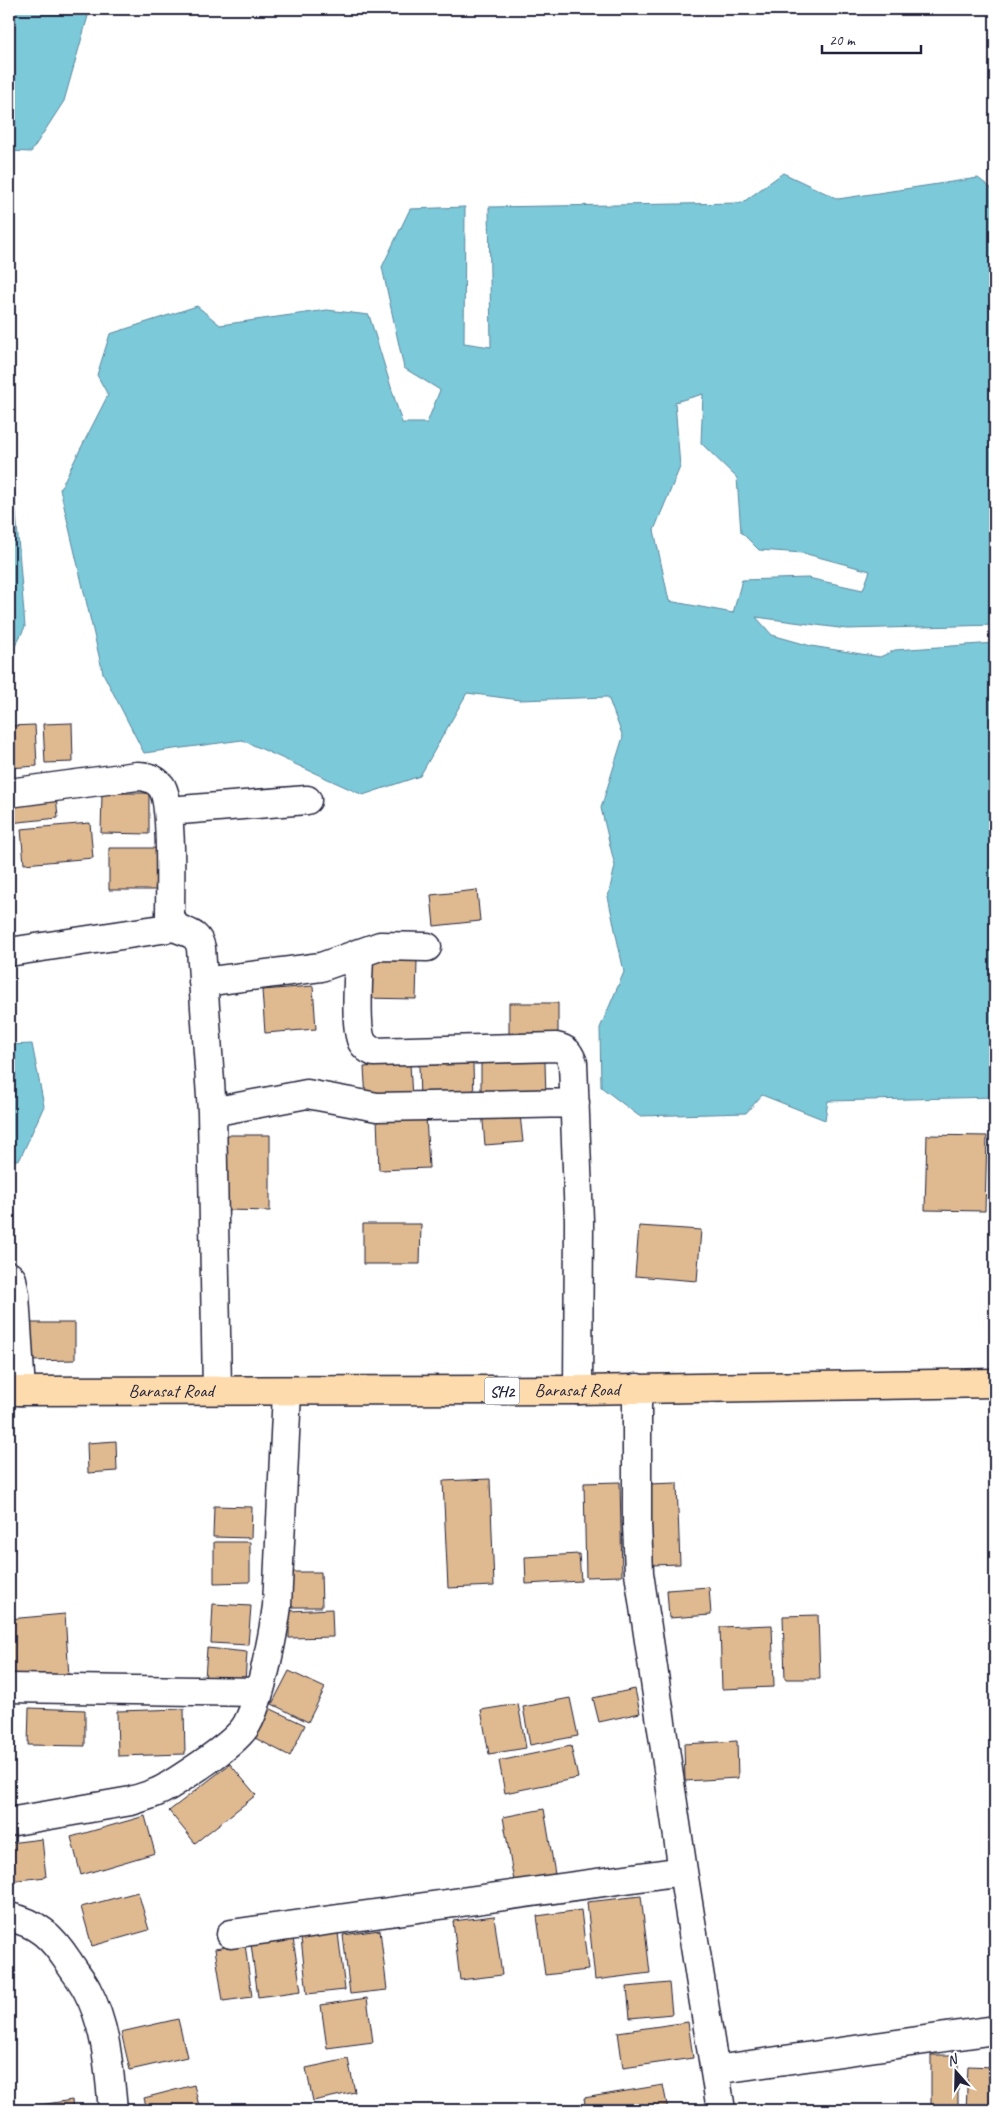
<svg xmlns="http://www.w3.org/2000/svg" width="1004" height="2119" font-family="Caveat,sans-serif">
<rect width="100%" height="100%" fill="#fff"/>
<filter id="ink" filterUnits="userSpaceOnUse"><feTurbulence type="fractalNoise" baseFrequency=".02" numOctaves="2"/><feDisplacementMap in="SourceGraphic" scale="10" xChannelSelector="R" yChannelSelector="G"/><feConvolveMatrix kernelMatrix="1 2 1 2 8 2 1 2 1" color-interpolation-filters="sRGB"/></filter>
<g filter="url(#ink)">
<!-- water -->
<path fill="#7cc9da" stroke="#58869a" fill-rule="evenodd" d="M9,9H90L64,101L31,152L9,151Z
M783,173L838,199L978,178L995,191V625L847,629L756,617L772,635L811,646L880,657L895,650L995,643V1097L828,1101L825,1120L762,1095L746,1113L639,1116L601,1087L600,1028L624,972L608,897L615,866L601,808L623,737L608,697L520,700L467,693L420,776L363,795L242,740L144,753L103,673L60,489L108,395L97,375L110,334L197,306L220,325L327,310L369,315L402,423H427L440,390L404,368L382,267L410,209L465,207L464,343L491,347L489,207L742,203ZM703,394L701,443L737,478L741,532L759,550L803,553L870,571L863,590L808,578L742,580L733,613L669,601L654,530L680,467L675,402Z
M9,422L25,627L13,650H9Z
M32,1044L44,1106L20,1159L9,1162V1045Z"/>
<!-- building -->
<path fill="#dfba90" stroke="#22223b" d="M72,723L73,762L45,763L43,724Z
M35,725L37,766L9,768V726Z
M102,793H149V834L101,833Z
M56,794L58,818L9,823V799Z
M90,823L93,858L24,864L21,829Z
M109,848H156V890H109Z
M477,890L480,921L434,926L431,895Z
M365,958L417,960L416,999L363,998Z
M313,986L316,1029L265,1033L262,990Z
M509,1003H558V1037H509Z
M545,1062L546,1099L481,1100V1063Z
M410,1064L412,1098L366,1100L364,1067Z
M473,1064L474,1100L420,1101L419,1065Z
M519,1106L523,1142L485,1145L482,1110Z
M426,1117L429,1168L379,1170L377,1119Z
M226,1135H270V1211L226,1210Z
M927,1135L987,1136L985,1211L925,1210Z
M363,1224H421L420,1264H363Z
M639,1226L701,1230L697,1281L635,1276Z
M29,1323H75V1360L29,1361Z
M9,1433H11L9,1475Z
M116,1441L117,1471L88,1473L87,1443Z
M490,1479L494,1586L448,1588L443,1481Z
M620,1482L622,1576L586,1577L584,1483Z
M677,1483L680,1564L651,1565L648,1484Z
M214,1506L252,1507L251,1538L213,1537Z
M214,1542H250V1582L214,1583Z
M579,1554L581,1581L526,1584L525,1557Z
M288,1572H321L322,1607H289Z
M709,1587L711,1615L669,1618L667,1590Z
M213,1604L251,1606L248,1645L211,1643Z
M332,1609L333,1637L289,1638V1611Z
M65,1614L69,1677L12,1682L9,1619Z
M818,1615L820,1679H785L783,1616Z
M772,1625L774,1687L722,1689L720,1627Z
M207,1648L247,1652L245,1682L205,1679Z
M289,1671L325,1688L308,1722L272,1704Z
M635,1689L640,1713L599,1722L593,1698Z
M570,1698L578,1736L530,1745L523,1707Z
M518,1704L526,1748L489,1754L481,1710Z
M29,1708L85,1710V1746L28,1745Z
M269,1708L305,1725L290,1756L255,1738Z
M184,1709L185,1754L118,1756L117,1711Z
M737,1741L738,1778L685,1781L684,1744Z
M571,1746L578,1778L505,1793L499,1761Z
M230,1764L256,1795L195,1843L169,1811Z
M544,1809L555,1874L514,1881L503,1817Z
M145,1816L155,1853L81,1875L71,1837Z
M42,1839L46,1877L9,1881V1843Z
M138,1892L149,1930L92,1946L81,1907Z
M641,1896L650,1973L595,1980L587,1902Z
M581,1910L588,1970L545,1975L537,1916Z
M494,1916L502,1975L460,1980L453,1921Z
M380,1930L387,1990L350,1994L343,1935Z
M338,1933L345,1990L307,1994L301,1938Z
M293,1938L301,1991L258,1997L251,1944Z
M245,1944L252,1997L223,2001L215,1949Z
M669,1983L672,2014L630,2018L627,1987Z
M367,1998L373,2042L327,2048L321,2005Z
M178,2019L187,2057L130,2070L121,2032Z
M688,2022L693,2058L623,2068L618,2032Z
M931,2055H958V2110H931Z
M348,2059L355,2092L313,2101L306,2068Z
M968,2066L995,2067V2110H966Z
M194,2085L200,2110H147L144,2098Z
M663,2085L668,2110H586L584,2098Z
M72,2100L73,2110H22L21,2108Z"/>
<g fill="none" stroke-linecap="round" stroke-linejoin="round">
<defs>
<path id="minor" d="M9,793L137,776C146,776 155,779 161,786C173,801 170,893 170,916L175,927C188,934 197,932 201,948L212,1112L217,1389
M168,811L307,800
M9,952L175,927
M359,953C359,973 354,1026 362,1042C365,1047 369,1050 374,1052L556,1047C567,1049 569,1053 573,1063L579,1221L578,1390
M203,982L321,967L380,946L427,947
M212,1112L307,1094L377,1107L575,1103
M9,1276L12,1279L15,1295L21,1391
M637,1388V1523L639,1573L683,1871L721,2110
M9,1688L258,1692
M9,1822L131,1801C143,1797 156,1794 167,1787C186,1775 237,1743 247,1724C261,1699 273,1636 277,1606L287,1392
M9,1917C38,1923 52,1937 68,1961C74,1971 82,1980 87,1990C107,2027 109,2070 113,2110
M231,1934L683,1871
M715,2070L995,2030"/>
<g id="primary">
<path id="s1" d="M9,1391L578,1390L995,1383"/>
</g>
</defs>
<!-- minor casing -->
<use href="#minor" stroke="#22223b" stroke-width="31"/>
<!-- primary casing -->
<use href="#primary" stroke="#22223b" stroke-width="31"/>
<!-- minor -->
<use href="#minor" stroke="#fff" stroke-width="28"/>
<!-- primary -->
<use href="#primary" stroke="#fedbac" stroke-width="28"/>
</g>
</g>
<g text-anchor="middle" stroke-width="5" stroke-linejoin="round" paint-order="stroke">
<!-- shield labels -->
<rect fill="#fff" stroke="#646476" stroke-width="1" x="484.5" y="1377.5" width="35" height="27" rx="4"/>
<g font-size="16" font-weight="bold" fill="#22223b">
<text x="502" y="1397">SH2</text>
</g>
<!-- street labels -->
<g font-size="18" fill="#22223b" stroke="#fff">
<text dy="6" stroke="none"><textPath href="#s1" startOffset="162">Barasat Road</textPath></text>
<text dy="6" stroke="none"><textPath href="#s1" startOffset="568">Barasat Road</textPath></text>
</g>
</g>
<!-- margin -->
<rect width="1004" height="2119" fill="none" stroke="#fff" stroke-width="30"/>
<rect x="15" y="15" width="974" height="2089" fill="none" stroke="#22223b" stroke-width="2" filter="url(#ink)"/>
<!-- north arrow -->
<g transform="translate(956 2072) rotate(340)" stroke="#ffffff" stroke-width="4" paint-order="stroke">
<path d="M0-4L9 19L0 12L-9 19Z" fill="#22223b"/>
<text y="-8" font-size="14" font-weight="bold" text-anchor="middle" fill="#22223b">N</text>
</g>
<!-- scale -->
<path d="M822 45v8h99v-8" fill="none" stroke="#22223b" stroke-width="2.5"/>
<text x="829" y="45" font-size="15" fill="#22223b" stroke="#ffffff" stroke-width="4" paint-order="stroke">20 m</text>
</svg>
